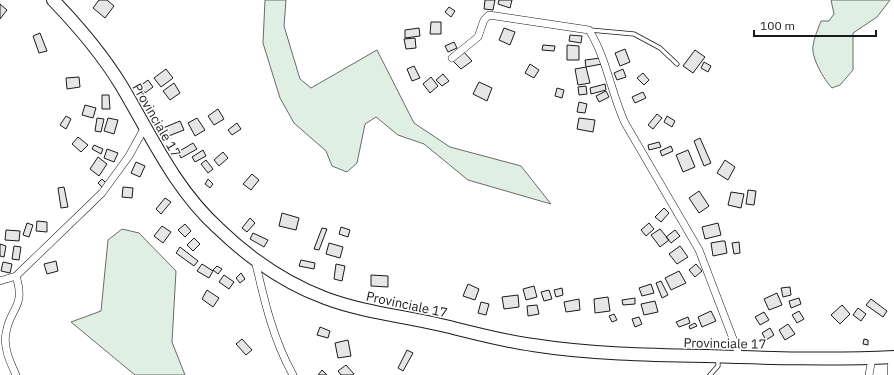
<svg xmlns="http://www.w3.org/2000/svg" width="894" height="375" font-family="'IBM Plex Sans',sans-serif">
<rect width="100%" height="100%" fill="#fff"/>
<!-- green -->
<path fill="#e0efe3" stroke="#6a6a6a" d="M265,0H286L284,26L300,79L311,88L377,50L414,123L450,147L521,166L551,204L468,180L424,144L398,135L376,117L365,124L357,163L347,172L332,166L326,151L294,123L280,98L263,43Z
M831,0H890L877,17L853,33V70L840,85L832,88C824,80 811,57 813,46C814,38 818,29 821,21H829L834,14Z
M122,229L139,233L176,271L172,342L185,375H135L71,322L101,311L108,240Z"/>
<!-- building -->
<path fill="#e6e6e6" stroke="#1a1a1a" d="M99,0H107L114,6L105,18L93,8Z
M485,0H495L493,10L484,9Z
M499,0H512L510,8L498,4Z
M0,4L7,10L0,19Z
M449,7L455,11L451,17L445,12Z
M431,22H441V34H430Z
M419,28L420,36L405,38V30Z
M504,28L515,32L510,45L499,40Z
M40,33L47,51L39,53L33,36Z
M570,35L582,36L581,43L569,41Z
M415,38L416,48L406,49L404,39Z
M454,42L457,48L448,52L445,46Z
M543,45L555,46L554,51L542,50Z
M567,45L579,46V60H567Z
M625,49L630,62L620,66L615,53Z
M695,50L705,57L693,73L683,66Z
M463,51L472,61L461,69L452,60Z
M601,58L602,64L586,67L585,60Z
M704,62L711,66L708,72L701,68Z
M530,64L539,70L534,78L525,73Z
M414,66L420,78L412,81L407,69Z
M586,67L590,83L578,85L575,69Z
M166,69L173,78L161,87L154,78Z
M623,69L626,77L617,80L614,73Z
M643,73L649,80L644,85L637,78Z
M443,74L449,81L442,86L436,80Z
M79,77L80,87L67,89L66,78Z
M431,77L438,86L430,93L423,84Z
M148,80L153,87L145,93L140,86Z
M479,82L492,88L487,101L473,94Z
M174,83L180,93L170,100L163,91Z
M605,84L606,90L591,94L590,88Z
M586,86L587,94L579,95L578,87Z
M557,88L564,90L562,98L555,96Z
M606,91L609,97L599,102L596,96Z
M643,92L646,98L635,103L632,97Z
M102,95H109L110,109H102Z
M579,102L587,104L585,113L577,112Z
M85,105L96,108L93,118L82,115Z
M218,109L224,119L214,125L208,116Z
M657,114L662,118L653,129L648,125Z
M66,116L71,119L66,129L60,125Z
M667,116L675,121L672,127L664,122Z
M97,118L104,119L101,132L95,131Z
M108,118L118,120L114,134L104,131Z
M197,118L205,130L195,136L188,123Z
M579,118L595,120L593,132L577,129Z
M180,121L184,130L166,137L163,128Z
M237,123L241,129L232,135L228,130Z
M78,137L88,145L81,152L72,144Z
M700,138L711,163L704,166L694,141Z
M659,142L661,147L649,150L648,145Z
M193,143L197,149L181,158L178,152Z
M94,145L103,149L101,154L92,149Z
M671,146L673,151L662,156L660,151Z
M107,149L118,153L114,162L104,158Z
M203,150L206,156L195,162L192,157Z
M688,150L695,167L683,172L676,155Z
M223,152L228,158L219,166L214,160Z
M98,157L107,164L99,176L90,169Z
M206,160L213,169L208,173L201,164Z
M725,160L735,167L728,180L717,173Z
M136,162L145,166L140,177L131,173Z
M252,174L259,180L251,190L243,184Z
M102,179L106,183L102,187L98,183Z
M208,179L213,184L210,188L205,184Z
M64,187L68,207L61,208L58,188Z
M123,187L133,188L132,198L122,197Z
M748,190L756,191L754,205L746,204Z
M699,191L709,206L699,213L689,198Z
M731,192L744,194L741,208L728,205Z
M165,198L171,202L161,214L156,209Z
M664,208L669,213L661,222L655,217Z
M282,213L299,218L296,230L279,226Z
M250,218L255,223L247,232L242,228Z
M37,221L47,222V232L36,231Z
M27,223L33,225L29,237L23,235Z
M649,223L654,229L646,236L641,230Z
M718,223L721,235L705,239L702,227Z
M185,224L191,231L185,237L178,230Z
M162,226L171,232L163,243L154,236Z
M341,227L350,230L348,237L339,234Z
M322,228L327,229L319,250L314,249Z
M660,229L669,240L660,247L651,235Z
M6,230L20,231L19,241L5,240Z
M675,230L680,236L671,243L666,237Z
M253,233L268,240L264,247L250,239Z
M194,238L200,244L193,251L187,245Z
M722,241H725L727,253L713,256L711,243Z
M739,242L740,253L734,254L732,243Z
M329,243L343,247L340,258L326,254Z
M0,244L6,246L4,257L0,256Z
M14,246L21,247L19,260L12,259Z
M680,246L688,257L677,264L669,254Z
M180,247L198,261L194,266L176,253Z
M301,260L315,263L314,269L299,266Z
M56,261L58,271L47,274L44,264Z
M3,262L12,264L10,273L1,271Z
M202,264L213,271L209,278L197,271Z
M336,264L345,266L342,281L334,279Z
M696,264L702,271L695,277L689,270Z
M217,266L222,269L218,274L213,270Z
M679,271L686,283L671,290L665,278Z
M241,273L245,279L240,283L236,278Z
M224,275L234,282L229,289L219,282Z
M371,275L388,276V287L371,286Z
M661,281L668,295L662,298L656,283Z
M468,284L479,289L475,300L463,296Z
M651,284L654,293L642,296L639,288Z
M534,286L537,297L526,300L523,289Z
M790,287L791,295L783,297L781,288Z
M562,288L563,295L556,297L554,290Z
M207,290L219,298L213,307L202,299Z
M549,290L552,299L544,301L541,292Z
M777,293L782,305L769,310L764,299Z
M518,295L519,307L504,309L502,297Z
M608,297L610,311L595,313L594,299Z
M635,298V304L623,305L622,300Z
M799,298L801,304L791,308L789,301Z
M579,299L580,310L566,312L564,302Z
M871,299L887,311L883,317L866,305Z
M655,301L658,312L644,315L641,304Z
M481,302L489,304L486,315L478,313Z
M537,305L539,314L528,316L527,306Z
M842,305L850,314L840,324L831,315Z
M858,308L866,314L861,321L853,315Z
M711,311L716,321L702,327L698,317Z
M799,311L804,319L797,323L792,315Z
M764,312L769,320L760,325L755,317Z
M614,314L617,320L612,322L609,316Z
M639,317L642,324L635,327L632,319Z
M688,317L690,323L679,327L676,322Z
M695,323L697,326L690,329L689,326Z
M788,324L795,334L785,340L779,330Z
M320,327L330,331L328,338L317,335Z
M770,328L774,335L766,340L762,333Z
M242,339L252,350L246,355L236,344Z
M864,339L868,340V345L863,344Z
M348,340L351,356L338,358L335,343Z
M407,350L413,353L403,371L398,368Z
M346,365L354,374L352,375H341L338,371Z
M322,370L327,375H318Z"/>
<g fill="none" stroke-linecap="round" stroke-linejoin="round">
<defs>
<path id="lane" d="M590,30L634,34L660,48L677,64
M710,375L718,366V358"/>
<path id="street" d="M452,58L478,37L484,20L489,15L589,30C607,59 611,93 625,123L699,250L740,357
M255,260C264,300 273,339 293,375
M16,276C26,308 10,307 6,333C3,347 10,362 16,375
M0,281L16,276L102,193L129,156L145,127
M869,375L872,358
M891,375L892,357"/>
<path id="primary" d="M53,0C79,27 102,54 121,85C151,135 174,188 218,228C249,258 285,283 325,298C362,312 402,316 441,325C471,332 502,341 533,345C590,354 648,355 706,356C768,358 831,360 894,357"/>
</defs>
<!-- lane casing -->
<use href="#lane" stroke="#1a1a1a" stroke-width="5"/>
<!-- street casing -->
<use href="#street" stroke="#1a1a1a" stroke-width="8"/>
<!-- primary casing -->
<use href="#primary" stroke="#1a1a1a" stroke-width="14"/>
<!-- lane -->
<use href="#lane" stroke="#fff" stroke-width="3.5"/>
<!-- street -->
<use href="#street" stroke="#fff" stroke-width="7"/>
<!-- primary -->
<use href="#primary" stroke="#fff" stroke-width="12"/>
</g>
<g text-anchor="middle" stroke-width="3" stroke-linejoin="round" paint-order="stroke">
<!-- street labels -->
<g font-size="13" fill="#1a1a1a" stroke="#fff">
<text transform="translate(157 120) rotate(60)" y="5">Provinciale 17</text>
<text transform="translate(407 304) rotate(12)" y="5">Provinciale 17</text>
<text transform="translate(725 343) rotate(1)" y="5">Provinciale 17</text>
</g>
</g>
<!-- scale -->
<path d="M754 30v6h122v-6" fill="none" stroke="#1a1a1a" stroke-width="2"/>
<text x="760" y="30" font-size="12" fill="#1a1a1a" stroke="#ffffff" stroke-width="3" paint-order="stroke">100 m</text>
</svg>
